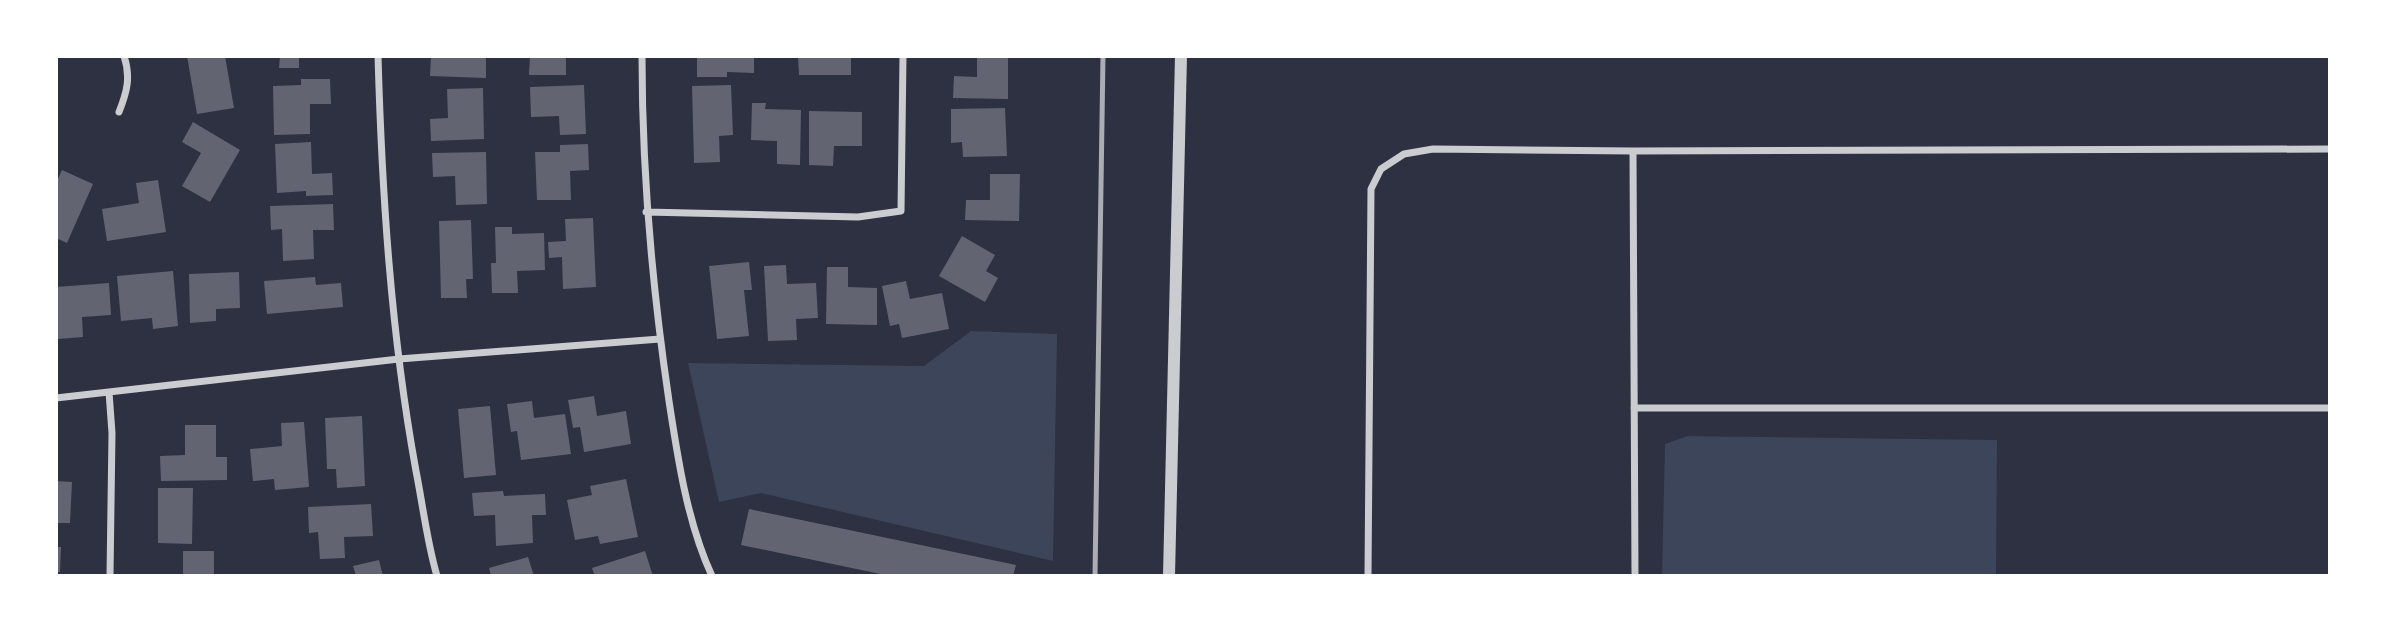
<svg xmlns="http://www.w3.org/2000/svg" width="2386" height="632" font-family="Barlow,sans-serif">
<rect width="100%" height="100%" fill="#2d3142"/>
<!-- green -->
<path fill="#3c4559" d="M971,331L1057,334L1053,561L761,493L719,502L688,363L924,366Z
M1688,436L1997,440L1996,576H1662L1665,444Z"/>
<!-- building -->
<path fill="#626471" d="M187,56H225L234,108L197,114Z
M280,56H299V68H279Z
M431,56H486V78L430,76Z
M530,56H566V75H529Z
M697,56H754V73L727,72V77H697Z
M798,56H851V75H799Z
M977,56H1008V99L953,98L954,76L977,77Z
M301,79H330L331,104H310V134L274,135L273,86L301,85Z
M584,85L586,134L560,135L559,116L531,117L530,87Z
M731,85L733,135L719,136L720,162L694,163L692,86Z
M483,88L484,139L431,141L430,119L448,118L447,89Z
M752,103H766L765,109L801,110L800,165L777,164V141L751,140Z
M1005,108L1007,156L963,157L962,142L951,143V109Z
M809,111L862,112V146H834L833,166L809,165Z
M193,122L240,150L210,202L182,186L201,153L182,142Z
M311,142L312,174L332,173L333,195L306,196V191L277,193L275,144Z
M588,144L589,170L570,171L571,200H537L535,152H560V145Z
M486,152L487,204L456,205L455,176L433,177L432,153Z
M62,170L93,184L67,243L56,238V183Z
M990,174H1020L1019,221L965,220L966,200H990Z
M158,180L166,232L107,241L102,209L139,203L136,183Z
M333,204L334,230H313L314,259L283,261L282,229L271,230L270,206Z
M593,218L596,287L563,289L562,257L549,258L548,242L566,241L565,219Z
M471,220L473,279H466L467,298H441L439,221Z
M495,227H512V234L544,233L545,270L517,271L518,293H492L491,263H496Z
M962,236L995,255L986,271L998,278L985,302L939,276Z
M749,262L752,290H744L749,336L717,339L709,266Z
M786,265L787,284L816,283L818,318L796,319L797,340L768,341L764,266Z
M827,267H848V287L877,288V325L826,324Z
M173,271L178,326L153,329L152,318L121,321L117,276Z
M239,272L240,308L216,309V321L190,323L189,274Z
M315,277L316,285L341,283L343,307L267,314L264,281Z
M906,281L910,299L942,293L949,329L902,338L899,324L890,326L882,286Z
M109,283L111,315L82,317L83,337L58,339L56,287Z
M594,396L597,416L626,411L631,444L584,452L580,427L573,428L568,400Z
M532,401L534,418L565,414L571,454L521,460L517,431L511,432L507,404Z
M490,406L496,475L464,478L458,409Z
M362,416L365,486L337,488L336,469H327L325,418Z
M304,422L309,487L275,490L274,479L253,481L250,449L282,446L281,423Z
M185,425H216V457H227V480L161,481L160,456L185,455Z
M626,479L638,537L600,544L598,536L575,540L567,500L592,495L590,486Z
M56,481L72,482L70,523H56Z
M158,488H193L192,544L158,543Z
M503,491L504,496L545,494L546,515H532L533,543L496,546L495,515L474,516L472,493Z
M371,504L373,536L344,537L345,558L320,559L318,532L309,533L308,507Z
M749,509L1016,565L1013,576H890L741,545Z
M56,547H61L60,572H56Z
M183,551H214V576H183Z
M645,551L653,576H595L592,568Z
M528,557L534,576H491L489,568Z
M379,560L383,576H356L353,566Z"/>
<g fill="none" stroke-linecap="round" stroke-linejoin="round">
<!-- minor -->
<path stroke="#caccd0" stroke-width="7" d="M378,56C382,195 391,334 416,471C423,506 427,542 437,576
M642,56C642,172 652,286 669,401C678,459 687,522 712,576
M119,112C127,92 131,77 124,56
M1633,151L1635,576
M646,212L858,217L901,211L903,56
M109,392L112,433L110,576
M56,398L399,359L660,339
M1634,408H2330
M1368,576L1371,189L1381,169L1404,154L1433,149L1633,151L2330,149"/>
<!-- tertiary -->
<path stroke="#caccd0" stroke-width="12" d="M1169,576L1181,56"/>
<!-- rail -->
<path stroke="#abadb3" stroke-width="5" d="M1095,576L1103,56"/>
</g>
<!-- border -->
<rect width="2386" height="632" fill="none" stroke="#ffffff" stroke-width="116"/>
</svg>
